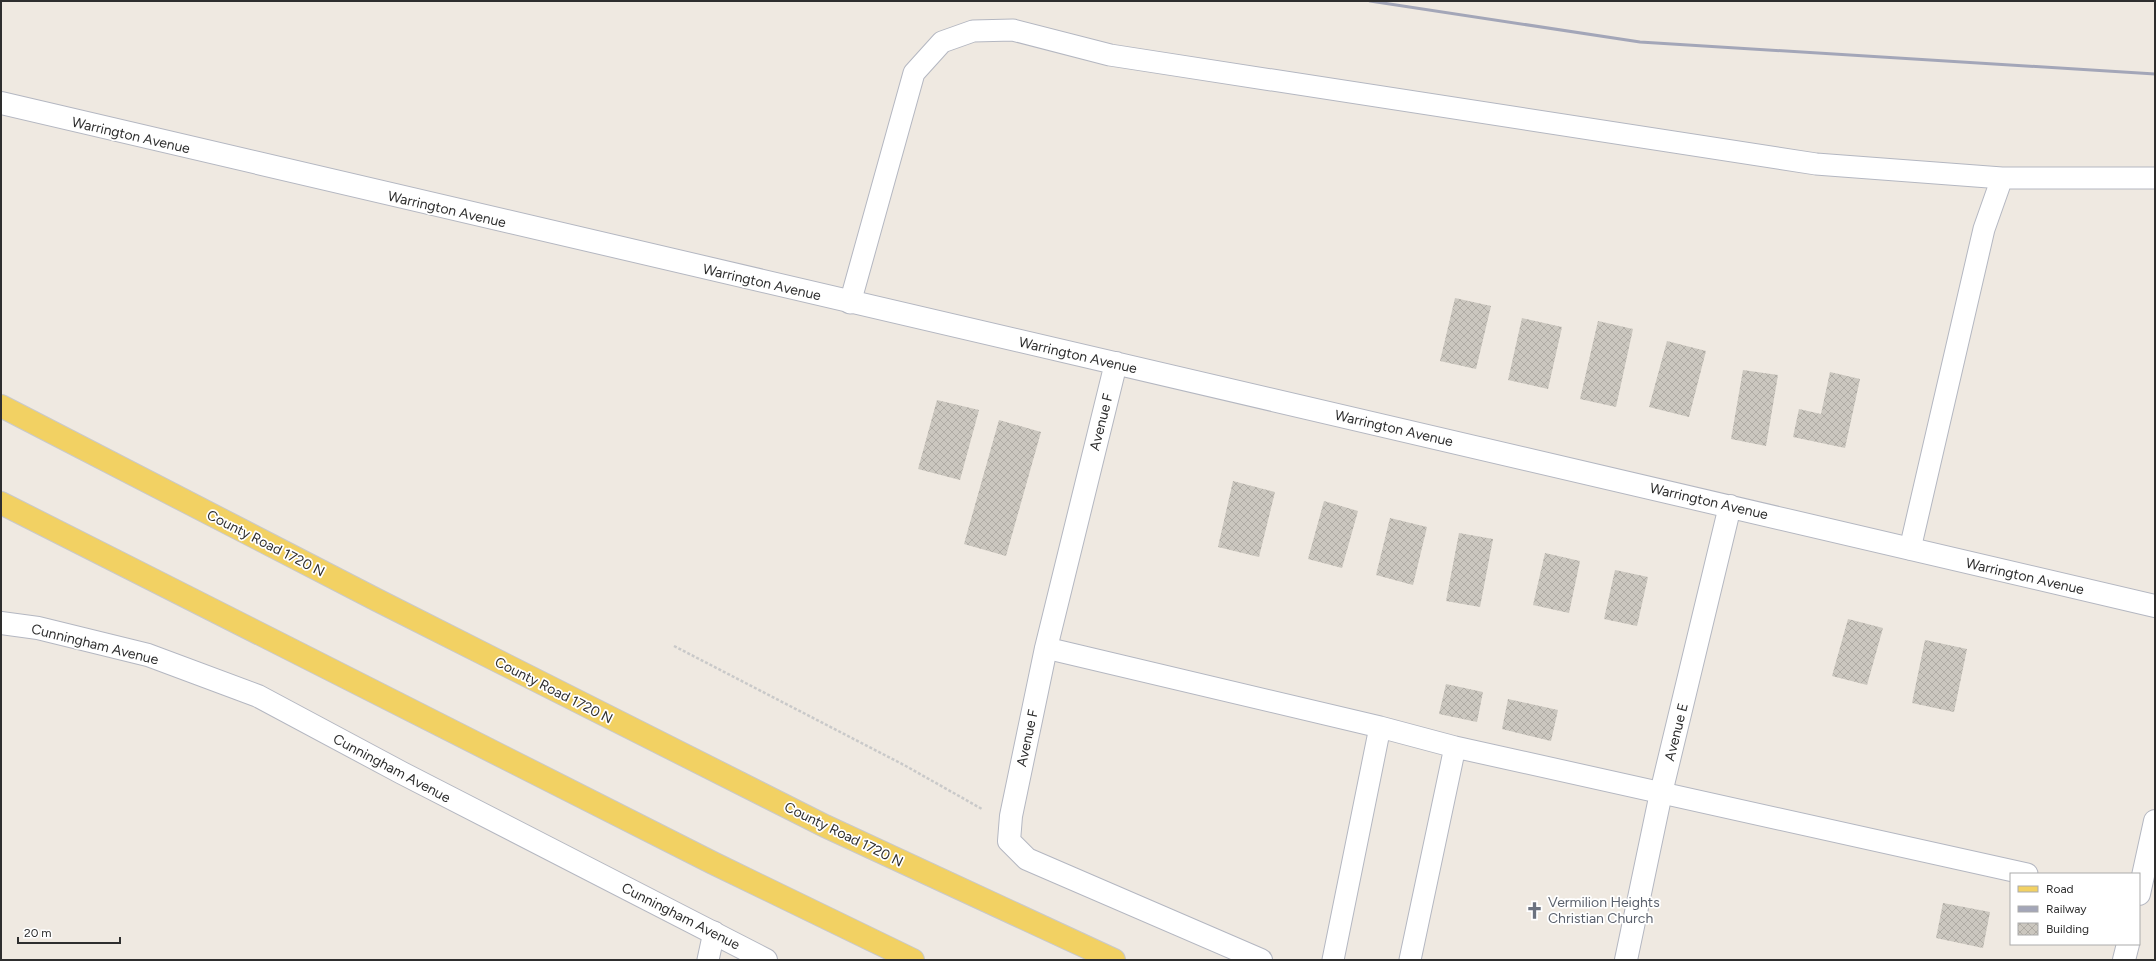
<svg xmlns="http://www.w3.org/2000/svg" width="2156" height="961" font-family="Figtree,sans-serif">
<defs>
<pattern id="building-cross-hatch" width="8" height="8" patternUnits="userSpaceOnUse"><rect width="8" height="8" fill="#cbc7bf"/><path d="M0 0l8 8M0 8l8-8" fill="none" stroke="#afaba4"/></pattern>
</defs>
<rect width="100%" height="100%" fill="#efe9e1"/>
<!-- building -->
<path fill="url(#building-cross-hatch)" d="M1455,298L1491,306L1476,369L1440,361Z
M1522,318L1562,327L1548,389L1508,380Z
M1598,321L1633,329L1616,407L1580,399Z
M1667,341L1706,351L1689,417L1649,407Z
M1743,370L1778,375L1766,446L1731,439Z
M1830,372L1860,379L1845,448L1793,437L1799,409L1821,414Z
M937,400L979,410L960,480L918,469Z
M999,420L1041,432L1006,556L964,544Z
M1233,481L1275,492L1259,557L1218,547Z
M1324,501L1358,511L1342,568L1308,559Z
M1390,518L1427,527L1413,585L1376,575Z
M1459,533L1493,539L1480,607L1446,601Z
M1545,553L1580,561L1569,613L1533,605Z
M1615,570L1648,577L1637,626L1604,619Z
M1848,619L1883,628L1867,685L1832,676Z
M1925,640L1967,649L1954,712L1912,703Z
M1446,684L1483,692L1477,722L1439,714Z
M1508,699L1558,710L1551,741L1502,729Z
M1943,903L1990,912L1983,948L1936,938Z"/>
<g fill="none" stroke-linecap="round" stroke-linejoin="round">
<defs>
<path id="service" d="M850,303L914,73L942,42L973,31L1013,30L1110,55L1816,164L2002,178H2155
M1910,549L1984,229L2002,178
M1046,648L1380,727L1455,747L2027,874
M708,960L714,932
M1333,960L1380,727
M1410,960L1455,747"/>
<path id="minor" d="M1,103L2155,606
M1116,363L1046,648L1011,816L1009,841L1027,859L1261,960
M1,623L38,628L148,655L258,696L402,773L766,960
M2139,894L2155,821
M1626,960L1661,793L1730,506
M2124,960L2128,944"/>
<path id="primary" d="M1,406L377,600L825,826L1114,960
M1,503L713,863L913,960"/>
</defs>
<!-- service casing -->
<use href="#service" stroke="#b4b7c1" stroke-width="23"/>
<!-- minor casing -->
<use href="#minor" stroke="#b4b7c1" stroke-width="24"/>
<!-- primary casing -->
<use href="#primary" stroke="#c9c9c9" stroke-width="24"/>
<!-- path -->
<path stroke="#c9c9c9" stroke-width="2.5" stroke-dasharray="3 2" stroke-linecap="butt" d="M674,646L904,765L982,809"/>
<!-- service -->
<use href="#service" stroke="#fff" stroke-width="21"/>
<!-- minor -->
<use href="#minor" stroke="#fff" stroke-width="22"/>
<!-- primary -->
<use href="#primary" stroke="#f2d163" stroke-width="22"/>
<!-- rail -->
<path stroke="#a3a6b8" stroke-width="3" d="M1370,1L1640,42L2155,74"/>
</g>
<!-- icons -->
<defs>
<symbol id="church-bare" viewBox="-9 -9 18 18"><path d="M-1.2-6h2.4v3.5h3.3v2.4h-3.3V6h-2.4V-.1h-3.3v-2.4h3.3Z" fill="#6b7280" stroke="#fff" stroke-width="2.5" paint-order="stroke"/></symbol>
</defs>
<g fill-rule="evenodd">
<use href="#church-bare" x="1522" y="898" width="25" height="25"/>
</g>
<g text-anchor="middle" stroke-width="3.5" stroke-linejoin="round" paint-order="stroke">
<!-- street labels -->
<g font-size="14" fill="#2e2e2e" stroke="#fff">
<text transform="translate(131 135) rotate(13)" y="5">Warrington Avenue</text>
<text transform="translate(447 209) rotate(13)" y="5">Warrington Avenue</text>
<text transform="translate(762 282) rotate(13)" y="5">Warrington Avenue</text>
<text transform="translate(1078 355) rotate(13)" y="5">Warrington Avenue</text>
<text transform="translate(1101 422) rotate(-76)" y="5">Avenue F</text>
<text transform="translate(1394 428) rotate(13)" y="5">Warrington Avenue</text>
<text transform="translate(1709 501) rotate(13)" y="5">Warrington Avenue</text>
<text transform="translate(266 543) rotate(27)" y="5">County Road 1720 N</text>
<text transform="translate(2025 576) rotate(13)" y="5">Warrington Avenue</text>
<text transform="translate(95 644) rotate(14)" y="5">Cunningham Avenue</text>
<text transform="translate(554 690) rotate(27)" y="5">County Road 1720 N</text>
<text transform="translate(1676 732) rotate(-76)" y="5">Avenue E</text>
<text transform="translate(1027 738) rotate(-78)" y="5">Avenue F</text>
<text transform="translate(392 768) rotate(28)" y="5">Cunningham Avenue</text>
<text transform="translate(844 834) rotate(26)" y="5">County Road 1720 N</text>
<text transform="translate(681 916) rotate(27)" y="5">Cunningham Avenue</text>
</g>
<!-- worship labels -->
<g font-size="14" fill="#5b616d" stroke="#fff" text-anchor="start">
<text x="1548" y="907">Vermilion Heights<tspan x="1548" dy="16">Christian Church</tspan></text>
</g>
</g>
<!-- border -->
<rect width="2156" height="961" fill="none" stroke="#2e2e2e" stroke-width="4"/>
<!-- legend -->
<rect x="2010" y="873" width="130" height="72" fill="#ffffff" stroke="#ababab"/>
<rect x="2018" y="886" width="20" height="6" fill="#f2d163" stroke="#ababab"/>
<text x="2046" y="893" font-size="12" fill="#2e2e2e">Road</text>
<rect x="2018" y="906" width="20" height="6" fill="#a3a6b8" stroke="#ababab"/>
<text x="2046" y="913" font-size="12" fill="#2e2e2e">Railway</text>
<rect x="2018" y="923" width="20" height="12" fill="url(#building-cross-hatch)" stroke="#ababab"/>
<text x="2046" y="933" font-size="12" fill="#2e2e2e">Building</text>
<!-- scale -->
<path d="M18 937v6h102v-6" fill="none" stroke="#2e2e2e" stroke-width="2"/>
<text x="24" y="937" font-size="12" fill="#2e2e2e" stroke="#ffffff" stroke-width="3" paint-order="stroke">20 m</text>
</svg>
